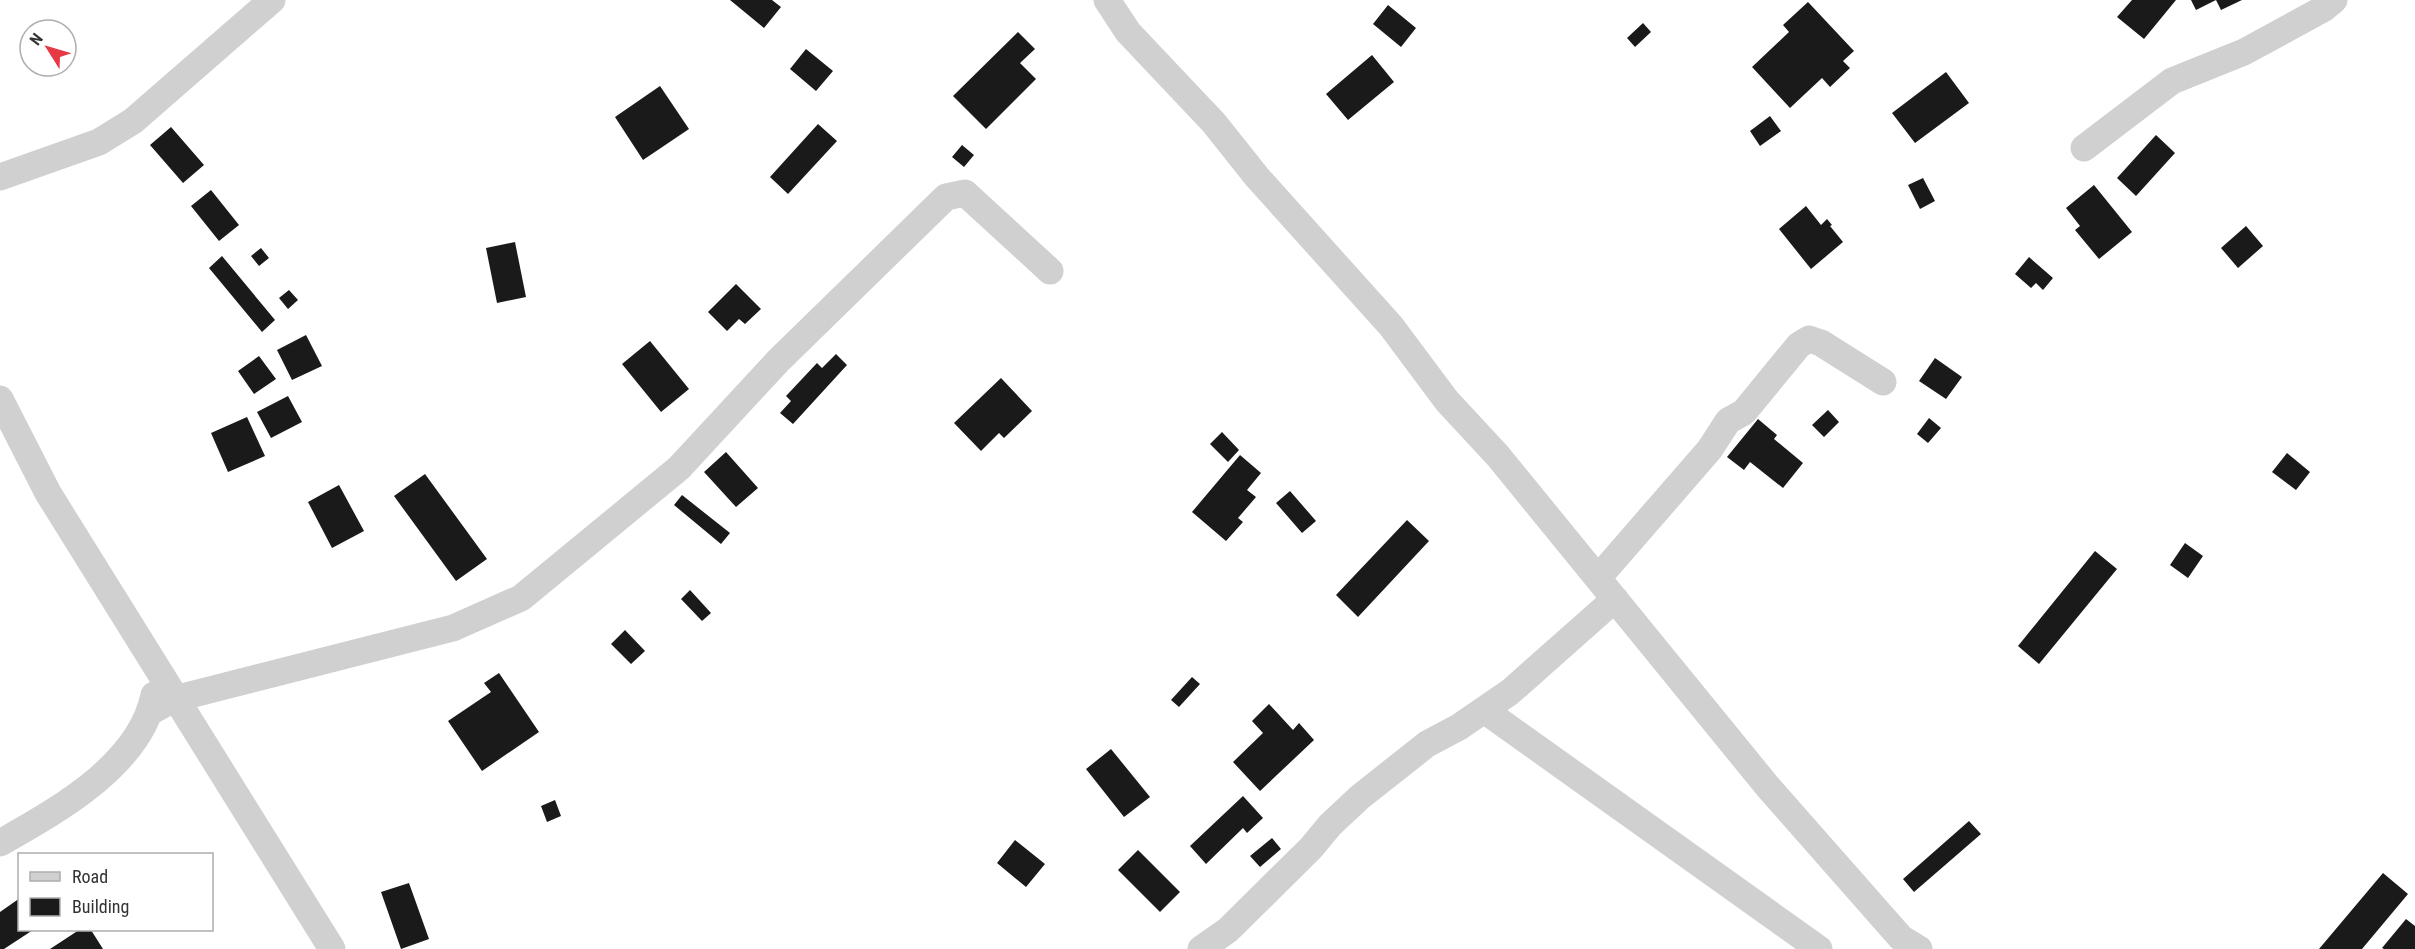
<svg xmlns="http://www.w3.org/2000/svg" width="2415" height="949" font-family="'Roboto Condensed',sans-serif">
<rect width="100%" height="100%" fill="#fff"/>
<!-- building -->
<path fill="#1a1a1a" d="M730,0H772L781,7L764,28Z
M2132,0H2176L2144,39L2117,17Z
M2191,0H2242L2221,10L2216,0L2196,10Z
M1808,2L1854,51L1843,61L1850,68L1830,87L1822,78L1790,108L1752,67L1789,32L1783,25Z
M1388,5L1416,28L1401,47L1373,24Z
M1643,23L1651,32L1635,47L1627,38Z
M1018,32L1035,49L1020,63L1036,79L986,129L953,96Z
M806,49L833,71L816,91L790,69Z
M1372,55L1394,82L1348,120L1326,94Z
M1946,72L1969,103L1915,143L1892,113Z
M660,86L689,129L643,160L615,117Z
M1770,116L1781,131L1760,146L1750,131Z
M818,124L837,141L788,194L770,177Z
M171,127L204,165L183,183L150,145Z
M2156,135L2175,153L2136,196L2117,178Z
M962,145L974,155L964,167L952,157Z
M1923,178L1935,201L1920,209L1908,185Z
M2094,185L2132,232L2099,259L2075,230L2080,226L2066,208Z
M211,190L239,225L219,241L191,206Z
M1806,206L1821,225L1827,219L1832,225L1830,226L1843,242L1811,269L1779,229Z
M2246,226L2263,246L2238,268L2221,248Z
M515,242L526,297L497,303L486,248Z
M261,248L269,258L259,266L251,256Z
M222,256L275,320L262,332L209,268Z
M2029,257L2053,278L2043,290L2036,283L2031,288L2015,274Z
M736,284L761,309L745,324L739,319L727,331L708,312Z
M289,290L298,300L288,309L279,298Z
M306,335L322,366L292,380L277,350Z
M650,341L689,389L661,412L622,364Z
M836,354L847,365L793,424L780,413L791,401L786,396L817,363L822,368Z
M259,356L276,379L254,394L238,371Z
M1935,358L1962,377L1946,399L1919,381Z
M1001,378L1032,411L1004,438L999,433L981,451L954,423Z
M288,396L302,422L271,438L257,412Z
M1828,410L1839,422L1824,437L1812,425Z
M247,417L265,456L228,472L211,433Z
M1929,418L1941,428L1928,443L1917,434Z
M1758,419L1777,435L1774,439L1803,463L1783,488L1750,462L1744,470L1727,457Z
M1222,432L1239,450L1228,462L1210,444Z
M726,452L758,488L736,507L704,472Z
M2287,453L2310,472L2296,490L2272,472Z
M1240,455L1261,473L1247,490L1256,497L1238,518L1243,522L1226,541L1192,512Z
M425,474L487,559L456,581L394,496Z
M339,485L364,531L332,548L308,502Z
M1290,491L1316,521L1302,533L1276,503Z
M682,495L730,533L721,544L674,505Z
M1407,520L1429,541L1358,617L1336,595Z
M2185,543L2203,556L2188,578L2170,565Z
M2095,551L2117,569L2039,664L2018,646Z
M690,590L711,613L702,621L681,599Z
M625,630L645,651L631,664L611,644Z
M499,673L539,732L482,771L448,721L491,692L484,683Z
M1192,677L1200,684L1179,707L1171,700Z
M1269,704L1293,730L1299,723L1314,740L1260,791L1233,762L1263,733L1252,721Z
M1111,749L1150,797L1124,817L1086,769Z
M1243,796L1263,818L1247,833L1243,828L1206,864L1190,846Z
M555,800L561,816L547,822L541,806Z
M1969,821L1981,834L1914,892L1903,879Z
M1272,838L1281,849L1260,867L1250,856Z
M1015,840L1045,864L1026,887L997,863Z
M1138,850L1180,892L1160,912L1118,870Z
M2383,873L2408,894L2362,949H2319Z
M409,883L429,939L401,949L381,892Z
M20,898V930H33L4,949H0V912Z
M2406,919L2415,926V949H2384L2382,948Z
M79,930H91L103,949H50Z"/>
<g fill="none" stroke-linecap="round" stroke-linejoin="round">
<!-- minor -->
<path stroke="#d0d0d0" stroke-width="27" d="M1107,0L1128,32L1214,123L1257,177L1391,326L1447,401L1498,456L1768,787L1901,938L1919,949
M2084,148L2172,81L2244,52L2323,9L2334,0
M0,177L99,142L133,121L272,0
M0,399L48,493L332,949
M1598,578L1710,449L1728,421L1744,412L1799,345L1809,339L1821,343L1883,382
M1484,710L1819,949
M150,712L174,699L453,628L521,598L679,468L778,361L946,197L965,193L1050,271
M0,843C58,810 140,765 154,695
M1201,949L1228,930L1311,848L1330,825L1360,797L1427,744L1459,727L1510,692L1615,599"/>
</g>
<!-- legend -->
<rect x="18" y="853" width="195" height="78" fill="#ffffff" stroke="#adadad" stroke-width="1.5"/>
<rect x="30" y="872" width="30" height="9" fill="#d0d0d0" stroke="#adadad" stroke-width="1.5"/>
<text x="72" y="883" font-size="18" fill="#333333">Road</text>
<rect x="30" y="898" width="30" height="18" fill="#1a1a1a" stroke="#adadad" stroke-width="1.5"/>
<text x="72" y="913" font-size="18" fill="#333333">Building</text>
<!-- north arrow -->
<g transform="translate(48 48) rotate(307)"><circle r="28" fill="#ffffff" stroke="#adadad" stroke-width="1.5"/>
<path d="M0-4.5L10 22L0 15L-10 22Z" fill="#e63946"/>
<text y="-9" font-size="16" font-weight="bold" text-anchor="middle" fill="#333333">N</text>
</g>
</svg>
